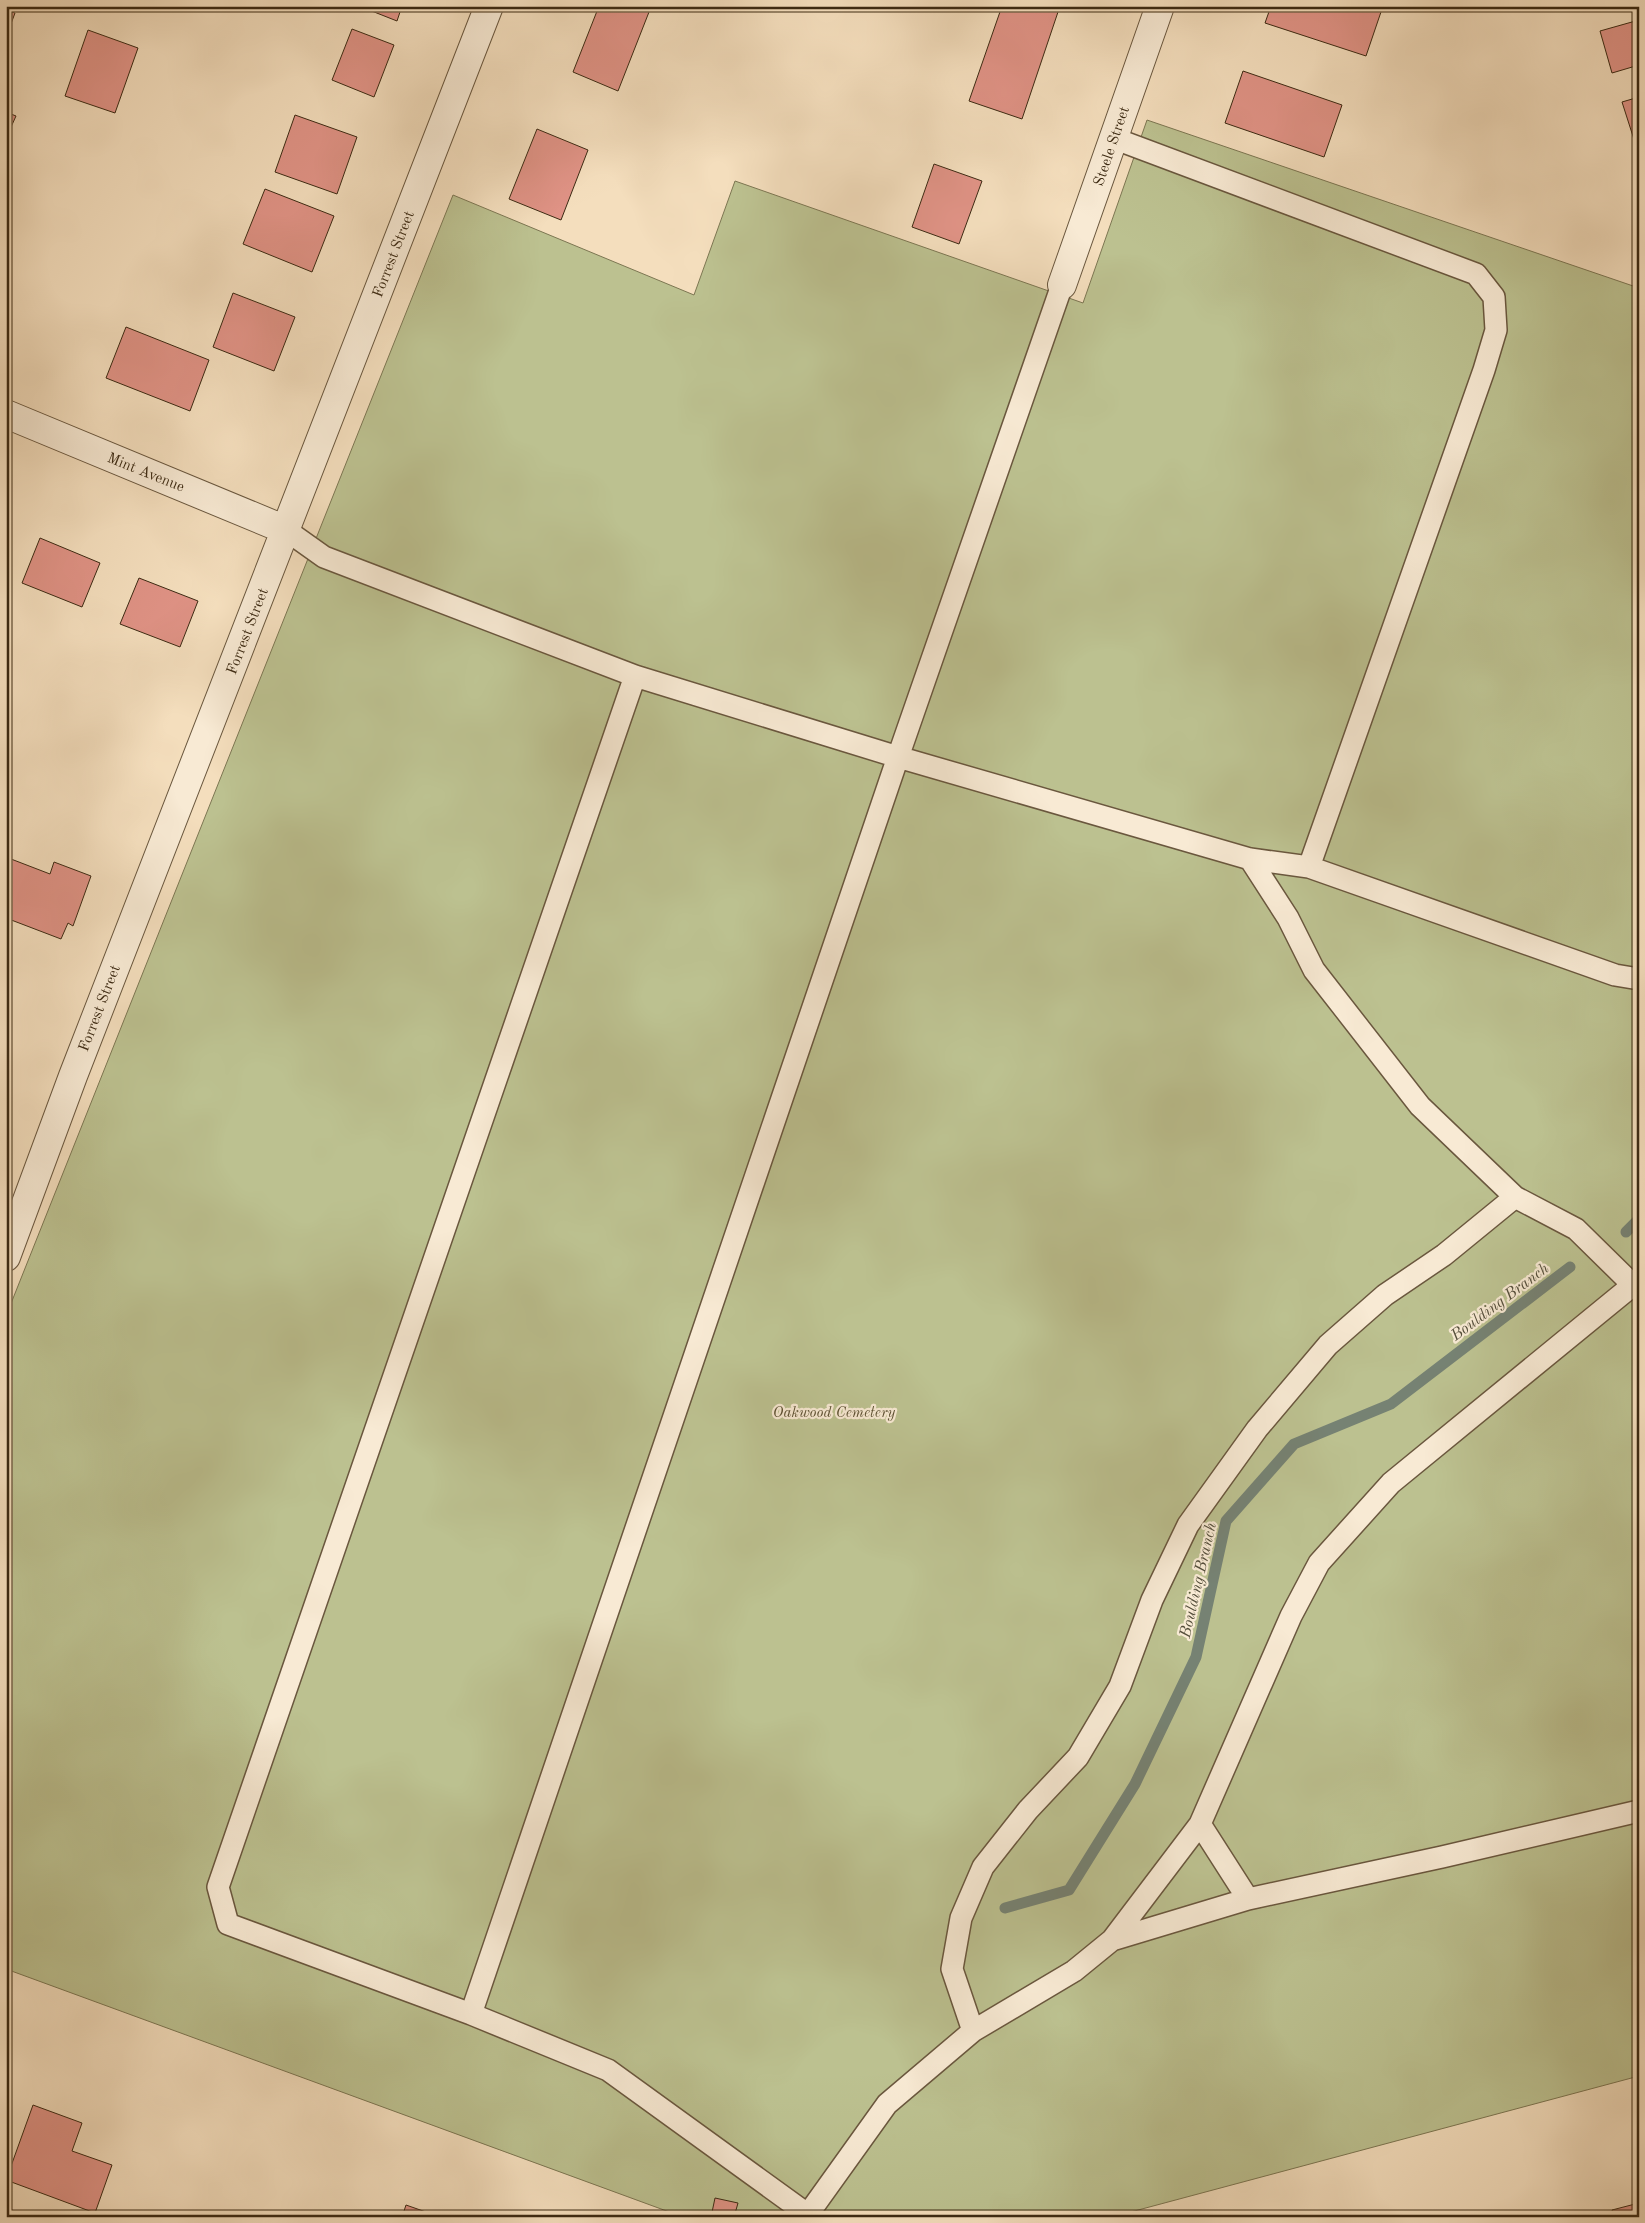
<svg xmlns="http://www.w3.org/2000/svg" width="1645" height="2223" font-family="'Old Standard TT',serif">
<rect width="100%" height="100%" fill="#f4debd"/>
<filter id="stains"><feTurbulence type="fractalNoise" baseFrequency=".004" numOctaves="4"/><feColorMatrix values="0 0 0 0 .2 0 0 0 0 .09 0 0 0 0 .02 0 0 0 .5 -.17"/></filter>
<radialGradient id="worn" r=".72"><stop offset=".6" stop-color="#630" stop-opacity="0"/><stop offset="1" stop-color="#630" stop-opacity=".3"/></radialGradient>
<!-- green -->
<path fill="#bcc190" stroke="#7c7652" d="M1147,120L1639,288V2076L1112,2217H683L6,1969V1316L453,195L694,295L735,181L1083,303Z"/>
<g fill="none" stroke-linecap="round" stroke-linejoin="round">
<!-- stream -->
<path stroke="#768273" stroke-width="11" d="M1626,1232L1639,1219
M1005,1908L1069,1890L1135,1784L1196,1657L1226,1521L1294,1444L1391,1404L1570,1267"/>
</g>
<!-- building -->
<path fill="#e09386" stroke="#3c2a13" d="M359,6H402L397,21Z
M599,6H634L649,12L618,91L573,72Z
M1002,6H1060L1022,119L969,101Z
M1271,6H1383L1366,56L1265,23Z
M6,10L15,13L6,37Z
M1639,20V65L1612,73L1600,31Z
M352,29L394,45L374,97L332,80Z
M88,30L138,48L115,113L65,96Z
M1243,71L1342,105L1324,157L1225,123Z
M1639,97V152H1638L1622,102Z
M6,112L16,116L6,138Z
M295,115L357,137L337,194L275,172Z
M537,129L588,150L561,220L509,199Z
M934,164L982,181L959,244L912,227Z
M265,189L334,216L312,272L243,244Z
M233,293L295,317L274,371L213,347Z
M126,327L209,360L190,411L106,378Z
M40,538L100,563L82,607L22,583Z
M139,578L198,601L180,647L120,624Z
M11,859L50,874L54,862L91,876L73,926L68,923L61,939L6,918V871Z
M33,2105L82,2123L72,2151L112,2165L95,2213L6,2180Z
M715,2198L738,2203L734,2217H711Z
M1639,2203V2217H1614L1612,2210Z
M406,2205L426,2212L424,2217H402Z"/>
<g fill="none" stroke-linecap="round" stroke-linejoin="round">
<defs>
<path id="service" d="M1113,138L1476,274L1494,297L1496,330L1484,370L1309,867
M286,530L324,557L635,676L898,757L1250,859L1309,867L1615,975L1639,979
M635,676L218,1887L228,1924L471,2014L608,2070L807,2214
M1250,859L1288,918L1314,970L1420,1106L1515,1197L1576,1229L1633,1285
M1200,1824L1248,1899
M1112,1940L1248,1899L1442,1857L1639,1811
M471,2014L898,757L1062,285
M973,2031L952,1969L961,1918L983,1867L1028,1810L1078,1757L1120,1686L1152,1600L1188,1525L1257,1429L1328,1345L1385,1295L1444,1255L1515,1197
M806,2217L887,2104L973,2031L1074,1971L1112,1940L1200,1824L1291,1616L1319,1563L1391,1483L1633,1285L1639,1286"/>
<path id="minor" d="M1062,285L1160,6
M6,414L286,530
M6,1257L73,1076L489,6"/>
</defs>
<!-- service casing -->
<use href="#service" stroke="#6a573e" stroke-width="24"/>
<!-- minor casing -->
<use href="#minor" stroke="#6a573e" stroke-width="30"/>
<!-- service -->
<use href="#service" stroke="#f8ead4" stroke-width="21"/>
<!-- minor -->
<use href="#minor" stroke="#f8ead4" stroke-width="28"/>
</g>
<g text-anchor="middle" stroke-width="4.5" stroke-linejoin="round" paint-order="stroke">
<!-- street labels -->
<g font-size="15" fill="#3c2a13" stroke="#f8ead4">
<text transform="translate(1111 146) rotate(-71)" y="5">Steele Street</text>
<text transform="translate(393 254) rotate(-69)" y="5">Forrest Street</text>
<text transform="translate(146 472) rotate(22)" y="5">Mint Avenue</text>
<text transform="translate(247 631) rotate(-69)" y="5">Forrest Street</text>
<text transform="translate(99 1008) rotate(-69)" y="5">Forrest Street</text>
</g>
<!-- park labels -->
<g font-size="15" font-style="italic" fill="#5c5032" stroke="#f8ead4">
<text x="834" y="1417">Oakwood Cemetery</text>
</g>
<!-- water labels -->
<g font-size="16" font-style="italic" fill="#544e3b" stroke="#f8ead4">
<text transform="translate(1499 1301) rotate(-37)" y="6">Boulding Branch</text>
<text transform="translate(1197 1580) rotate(-77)" y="6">Boulding Branch</text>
</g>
</g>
<!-- margin -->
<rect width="1645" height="2223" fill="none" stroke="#f4debd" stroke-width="25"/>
<rect x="8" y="8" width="1630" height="2208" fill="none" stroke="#3c2a13" stroke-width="2.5"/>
<rect x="12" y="12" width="1620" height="2198" fill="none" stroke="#3c2a13"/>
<rect width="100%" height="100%" filter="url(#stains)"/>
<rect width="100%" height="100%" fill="url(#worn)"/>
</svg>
